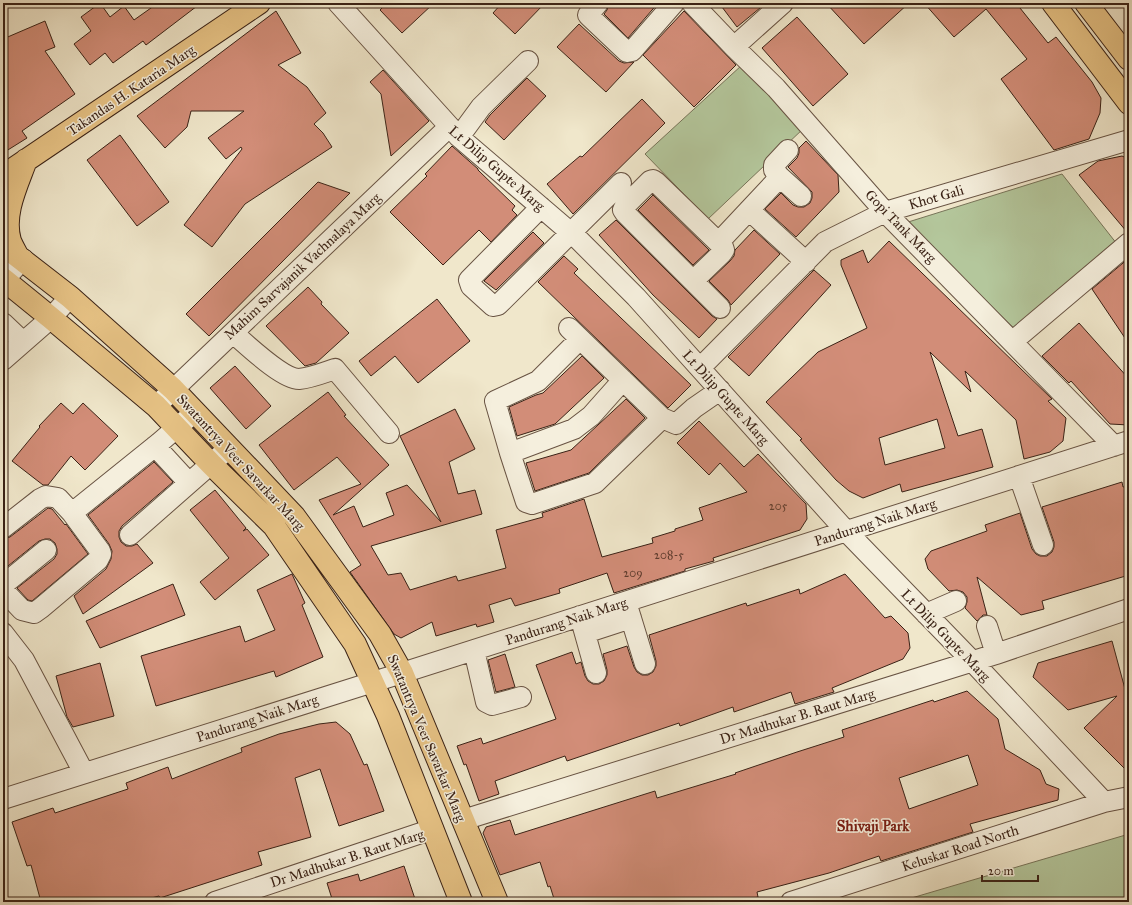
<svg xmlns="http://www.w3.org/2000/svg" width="1132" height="905" font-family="'IM FELL Great Primer',serif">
<rect width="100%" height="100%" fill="#f0e7cb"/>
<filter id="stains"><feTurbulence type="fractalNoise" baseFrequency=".005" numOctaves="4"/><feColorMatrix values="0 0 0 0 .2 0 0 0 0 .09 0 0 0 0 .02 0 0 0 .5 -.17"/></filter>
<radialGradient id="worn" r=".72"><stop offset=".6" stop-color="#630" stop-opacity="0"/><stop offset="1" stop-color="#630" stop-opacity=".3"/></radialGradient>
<!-- green -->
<path fill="#b4c79c" stroke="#777459" d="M742,65L804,128L708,219L645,154Z
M1062,174L1117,244L1016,330L905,223Z
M1129,834V902H898Z"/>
<!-- building -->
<path fill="#d28d78" stroke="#3a2216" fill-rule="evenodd" d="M100,3L110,17L124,6L134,20L158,3H201L146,45L143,41L113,63L105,53L90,65L74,44L91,31L81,17Z
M387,3H434L402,33L380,10Z
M502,3H545L515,34L493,13Z
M609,3H658L628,38L604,14L607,10Z
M719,3H766L737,27Z
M826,3H909L864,44Z
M924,3H1016L1048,43L1056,37L1092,82L1101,98L1100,113L1089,139L1054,150L1001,79L1027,59L986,9L954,37Z
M276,11L301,53L278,65L307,87L326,113L314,124L323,133L332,147L245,204L212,247L184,225L242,149L241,147L226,159L208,138L244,111H191L187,127L165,148L137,116Z
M684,11L736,65L694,107L643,55Z
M797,17L848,74L813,106L762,48Z
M45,21L55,47L45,51L75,94L22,131L27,138L3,153V39Z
M579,24L619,61L624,63L634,62L606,92L557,47Z
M383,70L429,121L391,156L381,94L370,82Z
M527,78L546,96L504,140L485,122L490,115Z
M642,99L665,123L573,214L547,184L580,156L582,157Z
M120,135L169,202L137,226L87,160Z
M806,141L838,175L839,192L796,237L765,209L781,193L793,205L798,207H804L810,203L812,198V192L788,167L797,158L799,153V148Z
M452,146L478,169V170L515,206L512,210L517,215L491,242L479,230L443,265L390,212L427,176L425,174Z
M1122,156L1129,159V232H1127L1079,175L1098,161Z
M318,182L350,193L209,336L186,314Z
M653,195L709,250L693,265L638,210Z
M616,220L712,316L717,319L699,338L653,295L599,235Z
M754,230L780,254L731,305L728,300L709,281L730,261L734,256L735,250Z
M533,232L544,243L496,290L484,281Z
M889,241L1052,399L1048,401L1066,418L1063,441L1050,452L1024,459L1016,420L965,371L971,392L930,352L958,436L982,429L993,467L902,492L900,484L863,498L849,491L836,480L800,440L802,439L766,402L818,352L867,328L841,265V260L863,250L868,263ZM937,419L945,448L885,465L879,438Z
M564,256L578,269L574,273L691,385L668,408L538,282Z
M1129,258V344L1092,289Z
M814,270L831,285L749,376L728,357Z
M308,287L322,302L321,304L349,333L316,363L305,366L266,326Z
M437,299L470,341L418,383L395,356L371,376L359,361Z
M1079,323L1129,379V425L1110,424L1071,381L1069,383L1042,356Z
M582,356L604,378L555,424L517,436L509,407L536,395L543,393Z
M235,366L271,406L246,429L210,388Z
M328,392L346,415L344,416L389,465L333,515L354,506L363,527L394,515L386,493L407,485L441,522L400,436L455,409L475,449L449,462L458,494L475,490L482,514L371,546L388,575L401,573L410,590L456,576L458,581L506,568L496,530L543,517L542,513L584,499L602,557L653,543L652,538L675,531V529L703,520L699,508L747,492L720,463L709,475L677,443L699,421L744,467L758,454L806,504L807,519L800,530L713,558L714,561L685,569V571L614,593L607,573L559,589L560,593L515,606L511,598L489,605L494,622L477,627L476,624L436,636L432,622L401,638L394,634L350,572L361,565L319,500L361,484L337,457L294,490L259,445Z
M626,399L645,418L589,473L535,491L526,463L571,450Z
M61,403L73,414L83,403L118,436L85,470L71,456L48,485H43L12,461L40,427L39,426Z
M154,462L173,482L122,526L119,531V537L121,542L126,546H132L137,544L153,563L83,614L74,596L106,569L111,559L112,551L109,544L88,515Z
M1122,482L1123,487L1129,486V575L1042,601L1044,609L1021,615L977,577L987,615H983L977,621L965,608L967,602V597L963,592L957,590L949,591L928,569L925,559L931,551L987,531L985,525L1020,513L1032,549L1036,554L1040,556H1047L1052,552L1054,547V542L1042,507Z
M215,490L246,528L243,531L247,529L269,555L215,600L200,582L229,558L190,510Z
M48,508L52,509L65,525L66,524L88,554L32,601L28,600L17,588L54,559L57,554V549L55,543L50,539H45L39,541L3,570V539L10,537Z
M292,574L305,603L302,605L323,657L276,677L274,671L156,706L141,656L240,626L245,642L275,630L257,590Z
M845,574L885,618L891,616L908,633L910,648L903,659L832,688L834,692L795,704L791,692L734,712L733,707L680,726L679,723L567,761L565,756L495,781L499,794L479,801L466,764L464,765L457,746L481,738L483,744L556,719L536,665L572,652L576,664L581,662L585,676L588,681L593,684H599L604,681L607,675V670L603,654L627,646L634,667L637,672L642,675H648L653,672L656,666V661L649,635L746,603L747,606L799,589L800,594Z
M173,584L185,615L100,648L86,621Z
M1112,641L1125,689L1126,688L1129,709V773L1084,728L1117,696L1068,710L1033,677L1038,663Z
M505,654L515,687L496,692L488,660Z
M100,663L114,716L73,727L67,717L56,676Z
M967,691L998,719L1005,749L1040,770L1046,784L1059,789L1058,800L970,824L973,832L881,861L879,856L829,873L757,892L758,897L738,902H555L550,886L548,887L540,862L500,875L483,833L486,827L510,820L515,835L655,791L657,798L736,774L735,773L797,752L844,737L842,730L933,700L934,702ZM968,755L978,785L909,809L899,778Z
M336,722L350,734L364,765L367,764L384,811L339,826L320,769L295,778L311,837L258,852L262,865L160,898L159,896L136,902H41L31,865L27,866L12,822L53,808L55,813L128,789L126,783L168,767L172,779L242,752L241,748L279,734L319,724Z
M404,866L416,902H333L327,883L358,874L360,881Z"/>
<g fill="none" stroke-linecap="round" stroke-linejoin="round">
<defs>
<path id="minor" d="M338,3L459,137L577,238L636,297L846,531L972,661L1104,802
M598,3L588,15L589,16L627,52L632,51L674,3
M692,3L734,47L776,88L885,212L1114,446
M734,47L783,3
M459,137L481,107L528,61
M780,177L774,170V165L788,150
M541,207L469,280L471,286L493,306L498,305L621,183
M749,210L806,262
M719,242L780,177L801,196
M3,281L23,259
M693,281L722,253L724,250L723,247L656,182L653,180L650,181L625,206L623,210L625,213L720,308
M3,323L23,342
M569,328L662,418L676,424L694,408L720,390
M233,333C246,344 282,379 299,379C311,378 323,373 335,369L389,433
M1013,341L1129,243
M3,360L51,318L70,297
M700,368L825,242L885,212L1129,140
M623,380L591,416L574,429L510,453L526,502L532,504L595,483L662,418
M156,406L449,127
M155,446L189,483
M510,453L495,401L538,381L580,339
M1019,476L1043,545
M72,513L159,443L195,412
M3,528L40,499L46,496L58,498L72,513L100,551L101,554L98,560L41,608L34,613L22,610L3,590
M130,535L229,448
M3,585L46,550
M626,602L645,664
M926,614L956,601
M580,616L596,673
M987,626L996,654
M3,633L24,660L84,773
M585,633L631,618
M474,650L486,702L492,705L521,697
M3,799L373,682L402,673L1129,441
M463,820L996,654L1129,609
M215,902L433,829
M791,902L1104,802L1129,797"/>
<path id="major" d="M1053,3L1129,103
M1086,3L1129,59
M3,176L259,3
M3,245L70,297L173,389L294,516L380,634L402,673L497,902
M17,255C15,251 12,246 10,241C2,214 17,185 26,160
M3,279L51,318L156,406L211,464L274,526L355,644L388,716L461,902"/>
</defs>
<!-- minor casing -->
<use href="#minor" stroke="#685343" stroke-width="22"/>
<!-- major casing -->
<use href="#major" stroke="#3a2216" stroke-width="24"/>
<!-- path -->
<path stroke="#3a2216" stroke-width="2.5" stroke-dasharray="1 2" stroke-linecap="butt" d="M3,897L5,902"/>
<!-- minor -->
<use href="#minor" stroke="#f5efdd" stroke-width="20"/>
<!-- major -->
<use href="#major" stroke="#e8c486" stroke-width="22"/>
</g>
<g text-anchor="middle" stroke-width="3" stroke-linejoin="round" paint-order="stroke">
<!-- number labels -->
<g font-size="12" fill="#603d2e">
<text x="778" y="510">205</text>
<text x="669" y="559">208-5</text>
<text x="633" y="577">209</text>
</g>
<!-- street labels -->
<g font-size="14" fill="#3a2216" stroke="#f5efdd">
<text transform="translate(131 90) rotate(-34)" y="5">Takandas H. Kataria Marg</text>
<text transform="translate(497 168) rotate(41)" y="5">Lt Dilip Gupte Marg</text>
<text transform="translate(936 197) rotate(-16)" y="5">Khot Gali</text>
<text transform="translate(901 226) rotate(46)" y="5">Gopi Tank Marg</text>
<text transform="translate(302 266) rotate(-43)" y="5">Mahim Sarvajanik Vachnalaya Marg</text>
<text transform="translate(726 397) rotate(48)" y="5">Lt Dilip Gupte Marg</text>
<text transform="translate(241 462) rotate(47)" y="5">Swatantrya Veer Savarkar Marg</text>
<text transform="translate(875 522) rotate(-18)" y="5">Pandurang Naik Marg</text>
<text transform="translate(566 621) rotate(-18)" y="5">Pandurang Naik Marg</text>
<text transform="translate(946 635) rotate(46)" y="5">Lt Dilip Gupte Marg</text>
<text transform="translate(797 716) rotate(-17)" y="5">Dr Madhukar B. Raut Marg</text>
<text transform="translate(257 718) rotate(-18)" y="5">Pandurang Naik Marg</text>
<text transform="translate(427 738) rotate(67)" y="5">Swatantrya Veer Savarkar Marg</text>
<text transform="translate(960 848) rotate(-18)" y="5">Keluskar Road North</text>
<text transform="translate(347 858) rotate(-18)" y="5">Dr Madhukar B. Raut Marg</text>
</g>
<!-- neighbourhood labels -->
<g font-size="15" font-weight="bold" fill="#7a1f14" stroke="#f5efdd">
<text x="873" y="831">Shivaji Park</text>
</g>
</g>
<!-- margin -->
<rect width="1132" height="905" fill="none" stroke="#f0e7cb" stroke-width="16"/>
<rect x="4" y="4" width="1124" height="897" fill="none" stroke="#3a2216" stroke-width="2"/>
<rect x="8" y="8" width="1116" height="889" fill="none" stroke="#3a2216"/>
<!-- scale -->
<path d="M982 875v6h56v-6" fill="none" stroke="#3a2216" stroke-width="2"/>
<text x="988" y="875" font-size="12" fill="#3a2216" stroke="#f5efdd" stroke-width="3" paint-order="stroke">20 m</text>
<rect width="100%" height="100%" filter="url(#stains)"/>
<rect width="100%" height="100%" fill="url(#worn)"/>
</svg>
